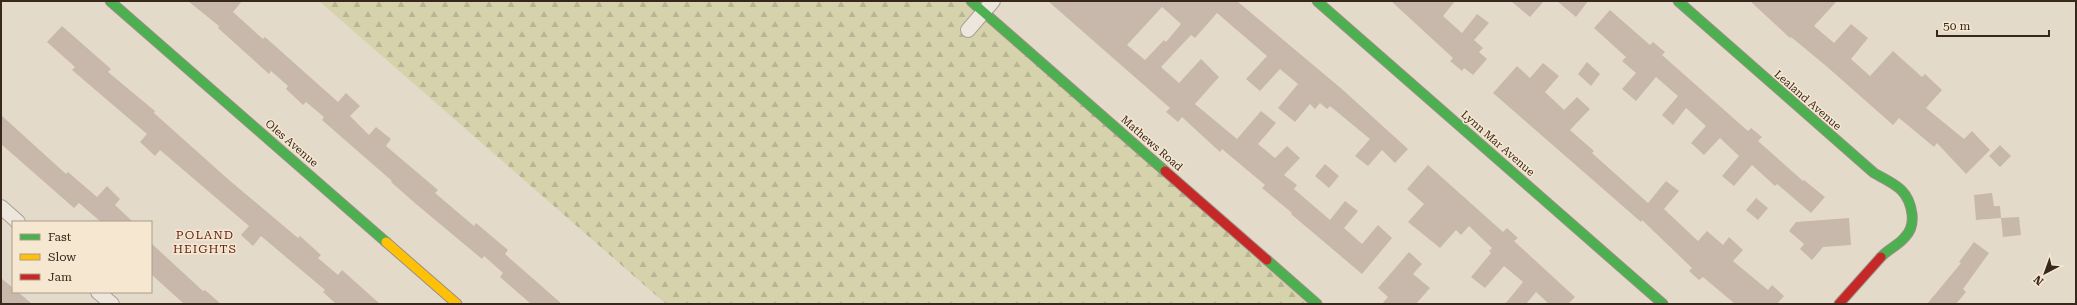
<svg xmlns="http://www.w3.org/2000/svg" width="2077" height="305" font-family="'Roboto Serif',serif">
<defs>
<pattern id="forest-firs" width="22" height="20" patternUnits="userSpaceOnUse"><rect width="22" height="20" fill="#d6d3ac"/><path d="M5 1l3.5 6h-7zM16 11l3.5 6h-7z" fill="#b8b594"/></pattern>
</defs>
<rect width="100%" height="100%" fill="#e4daca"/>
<!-- forest -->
<path fill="url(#forest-firs)" d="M319,1H971L1317,304H666Z"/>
<!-- building -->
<path fill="#c8b8ab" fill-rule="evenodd" d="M188,1H242L233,12L263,39L265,37L338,102L346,93L360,106L350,116L369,135L376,127L391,139L386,146L438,190L435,193L474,226L476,223L508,250L505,254L562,304H531L500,277L503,273L484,256L482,259L416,204L391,182L392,181L322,120L324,117L306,102L303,105L286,89L288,86L271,71L269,74L218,28L219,26Z
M1048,1H1237L1343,90L1408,149L1395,163L1382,150L1368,166L1355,156L1370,139L1330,106L1327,109L1320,103L1315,109L1310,104L1295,122L1278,108L1298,84L1280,69L1260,91L1246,79L1267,56L1217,13L1195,38L1191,35L1161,67L1179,83L1201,59L1219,77L1195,104L1237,139L1261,111L1276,123L1258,144L1275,158L1287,146L1300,158L1284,175L1297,185L1294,189L1330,220L1345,201L1358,211L1344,228L1362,244L1378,225L1392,238L1362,274L1291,214L1292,213L1262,188L1265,185L1222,149L1220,152L1182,117L1178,122L1166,112L1170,108ZM1162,7L1181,24L1166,42L1164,40L1145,60L1127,45Z
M1391,1H1455L1443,16L1462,33L1477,14L1489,23L1474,40L1483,48L1479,52L1487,59L1473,75L1464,68L1462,71L1450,61L1453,58Z
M1511,1H1544L1530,17Z
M1557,1H1588L1576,17Z
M1750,1H1837L1814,26L1834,43L1851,24L1868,38L1851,59L1870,76L1893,51L1922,77L1925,74L1942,90L1926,108L1964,139L1972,131L1990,150L1966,174L1937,143L1934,147L1899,118L1893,125L1825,65L1791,37L1790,38Z
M1610,10L1650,45L1653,42L1665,52L1662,55L1748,131L1751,128L1762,137L1758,141L1803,181L1804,180L1825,197L1811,213L1777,184L1775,186L1752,165L1734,186L1722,176L1739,156L1720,138L1704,155L1691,143L1706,126L1686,108L1673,125L1662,115L1678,96L1656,77L1636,101L1622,89L1636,73L1622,61L1626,57L1594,28Z
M62,26L111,69L108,72L155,111L154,113L229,180L298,238L300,236L321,255L318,258L338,275L342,270L380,304H336L323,292L325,290L261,236L253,246L241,235L249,226L160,150L155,156L140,142L147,134L72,70L75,67L47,42Z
M1587,62L1600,74L1591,86L1578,74Z
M1543,63L1559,76L1545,92L1564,110L1577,97L1590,109L1570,130L1594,151L1592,153L1648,203L1666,181L1679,191L1664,209L1698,241L1707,231L1723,245L1729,237L1743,250L1733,261L1768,290L1772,285L1784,296L1777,304H1735L1703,277L1699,280L1689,271L1692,268L1642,220L1641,222L1493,93L1517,66L1530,78Z
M1,115L66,174L68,172L97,197L107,186L120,199L115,205L133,222H101L79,203L74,208L1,144Z
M2000,145L2011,156L2000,167L1989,156Z
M1325,164L1339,176L1329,188L1315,176Z
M1428,165L1503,232L1507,228L1518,238L1514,241L1575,297L1568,304H1549L1536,292L1526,304H1505L1523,282L1504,266L1485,288L1471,277L1491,253L1489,251L1492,248L1469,226L1461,235L1456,230L1440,248L1408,222L1424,204L1407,189Z
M1992,193L1994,206H2000L2001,218L1976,220L1974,195Z
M1756,198L1768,208L1758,220L1746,210Z
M2019,217L2021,235L2003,237L2001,218Z
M1849,218L1851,245L1823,247L1812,260L1800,249L1804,244L1789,231L1796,222Z
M1974,242L1989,253L1963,289L1966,292L1956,304H1927L1961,263L1959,262Z
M151,243L203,291L205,290L221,304H184L151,274Z
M1409,252L1422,264L1413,274L1430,288L1416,304H1382L1388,297L1378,288Z
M1,278L13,288V292H18L32,304H1Z"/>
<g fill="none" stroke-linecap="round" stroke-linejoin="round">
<defs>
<path id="street" d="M968,30L993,1
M1,207L18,222
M98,292L112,304"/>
<path id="fast" d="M110,1L386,242
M971,1L1165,171
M1317,1L1663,304
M1678,1L1874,173C1894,184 1909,189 1912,214C1913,223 1911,231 1905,237C1899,245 1888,249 1881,257
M1267,260L1317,304"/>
<path id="slow" d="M386,242L457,304"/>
<path id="jam" d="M1165,171L1267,260
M1839,304L1881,257"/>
</defs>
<!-- street casing -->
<use href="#street" stroke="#a99f94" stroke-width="16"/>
<!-- fast casing -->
<use href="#fast" stroke="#998f84" stroke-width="11"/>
<!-- slow casing -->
<use href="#slow" stroke="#998f84" stroke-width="11"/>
<!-- jam casing -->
<use href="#jam" stroke="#998f84" stroke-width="11"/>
<!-- street -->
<use href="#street" stroke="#ece6dd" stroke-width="14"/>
<!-- fast -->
<use href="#fast" stroke="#4caf50" stroke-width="9"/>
<!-- slow -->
<use href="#slow" stroke="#ffc107" stroke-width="9"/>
<!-- jam -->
<use href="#jam" stroke="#c62828" stroke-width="9"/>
</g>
<g text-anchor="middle" stroke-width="3" stroke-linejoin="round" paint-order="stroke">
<!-- street labels -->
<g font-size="11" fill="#37271d" stroke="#f6e8d0">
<text transform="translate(1808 100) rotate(41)" y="4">Lealand Avenue</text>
<text transform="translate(292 143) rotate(41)" y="4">Oles Avenue</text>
<text transform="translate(1152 143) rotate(41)" y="4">Mathews Road</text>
<text transform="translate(1498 143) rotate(41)" y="4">Lynn Mar Avenue</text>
</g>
<!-- neighbourhood labels -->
<g font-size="12" letter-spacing="1" fill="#65241b" stroke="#f6e8d0">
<text x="205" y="239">POLAND<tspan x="205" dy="14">HEIGHTS</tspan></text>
</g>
</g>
<!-- border -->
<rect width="2077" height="305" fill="none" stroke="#37271d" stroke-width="4"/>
<!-- legend -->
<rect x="12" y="221" width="140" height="72" fill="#f6e8d0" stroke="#aa9b88"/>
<rect x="20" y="234" width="20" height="6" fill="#4caf50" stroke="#aa9b88"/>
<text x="48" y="241" font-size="12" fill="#37271d">Fast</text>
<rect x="20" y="254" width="20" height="6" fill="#ffc107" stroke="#aa9b88"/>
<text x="48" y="261" font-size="12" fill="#37271d">Slow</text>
<rect x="20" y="274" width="20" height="6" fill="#c62828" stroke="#aa9b88"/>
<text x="48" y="281" font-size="12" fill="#37271d">Jam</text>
<!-- north arrow -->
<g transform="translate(2045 273) rotate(221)" stroke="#f6e8d0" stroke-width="3" paint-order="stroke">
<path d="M0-3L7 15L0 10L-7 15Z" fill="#37271d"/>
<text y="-6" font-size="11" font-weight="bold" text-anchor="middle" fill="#37271d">N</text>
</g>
<!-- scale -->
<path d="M1937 30v6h112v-6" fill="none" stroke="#37271d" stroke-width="2"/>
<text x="1943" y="30" font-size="12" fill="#37271d" stroke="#f6e8d0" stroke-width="3" paint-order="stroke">50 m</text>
</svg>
